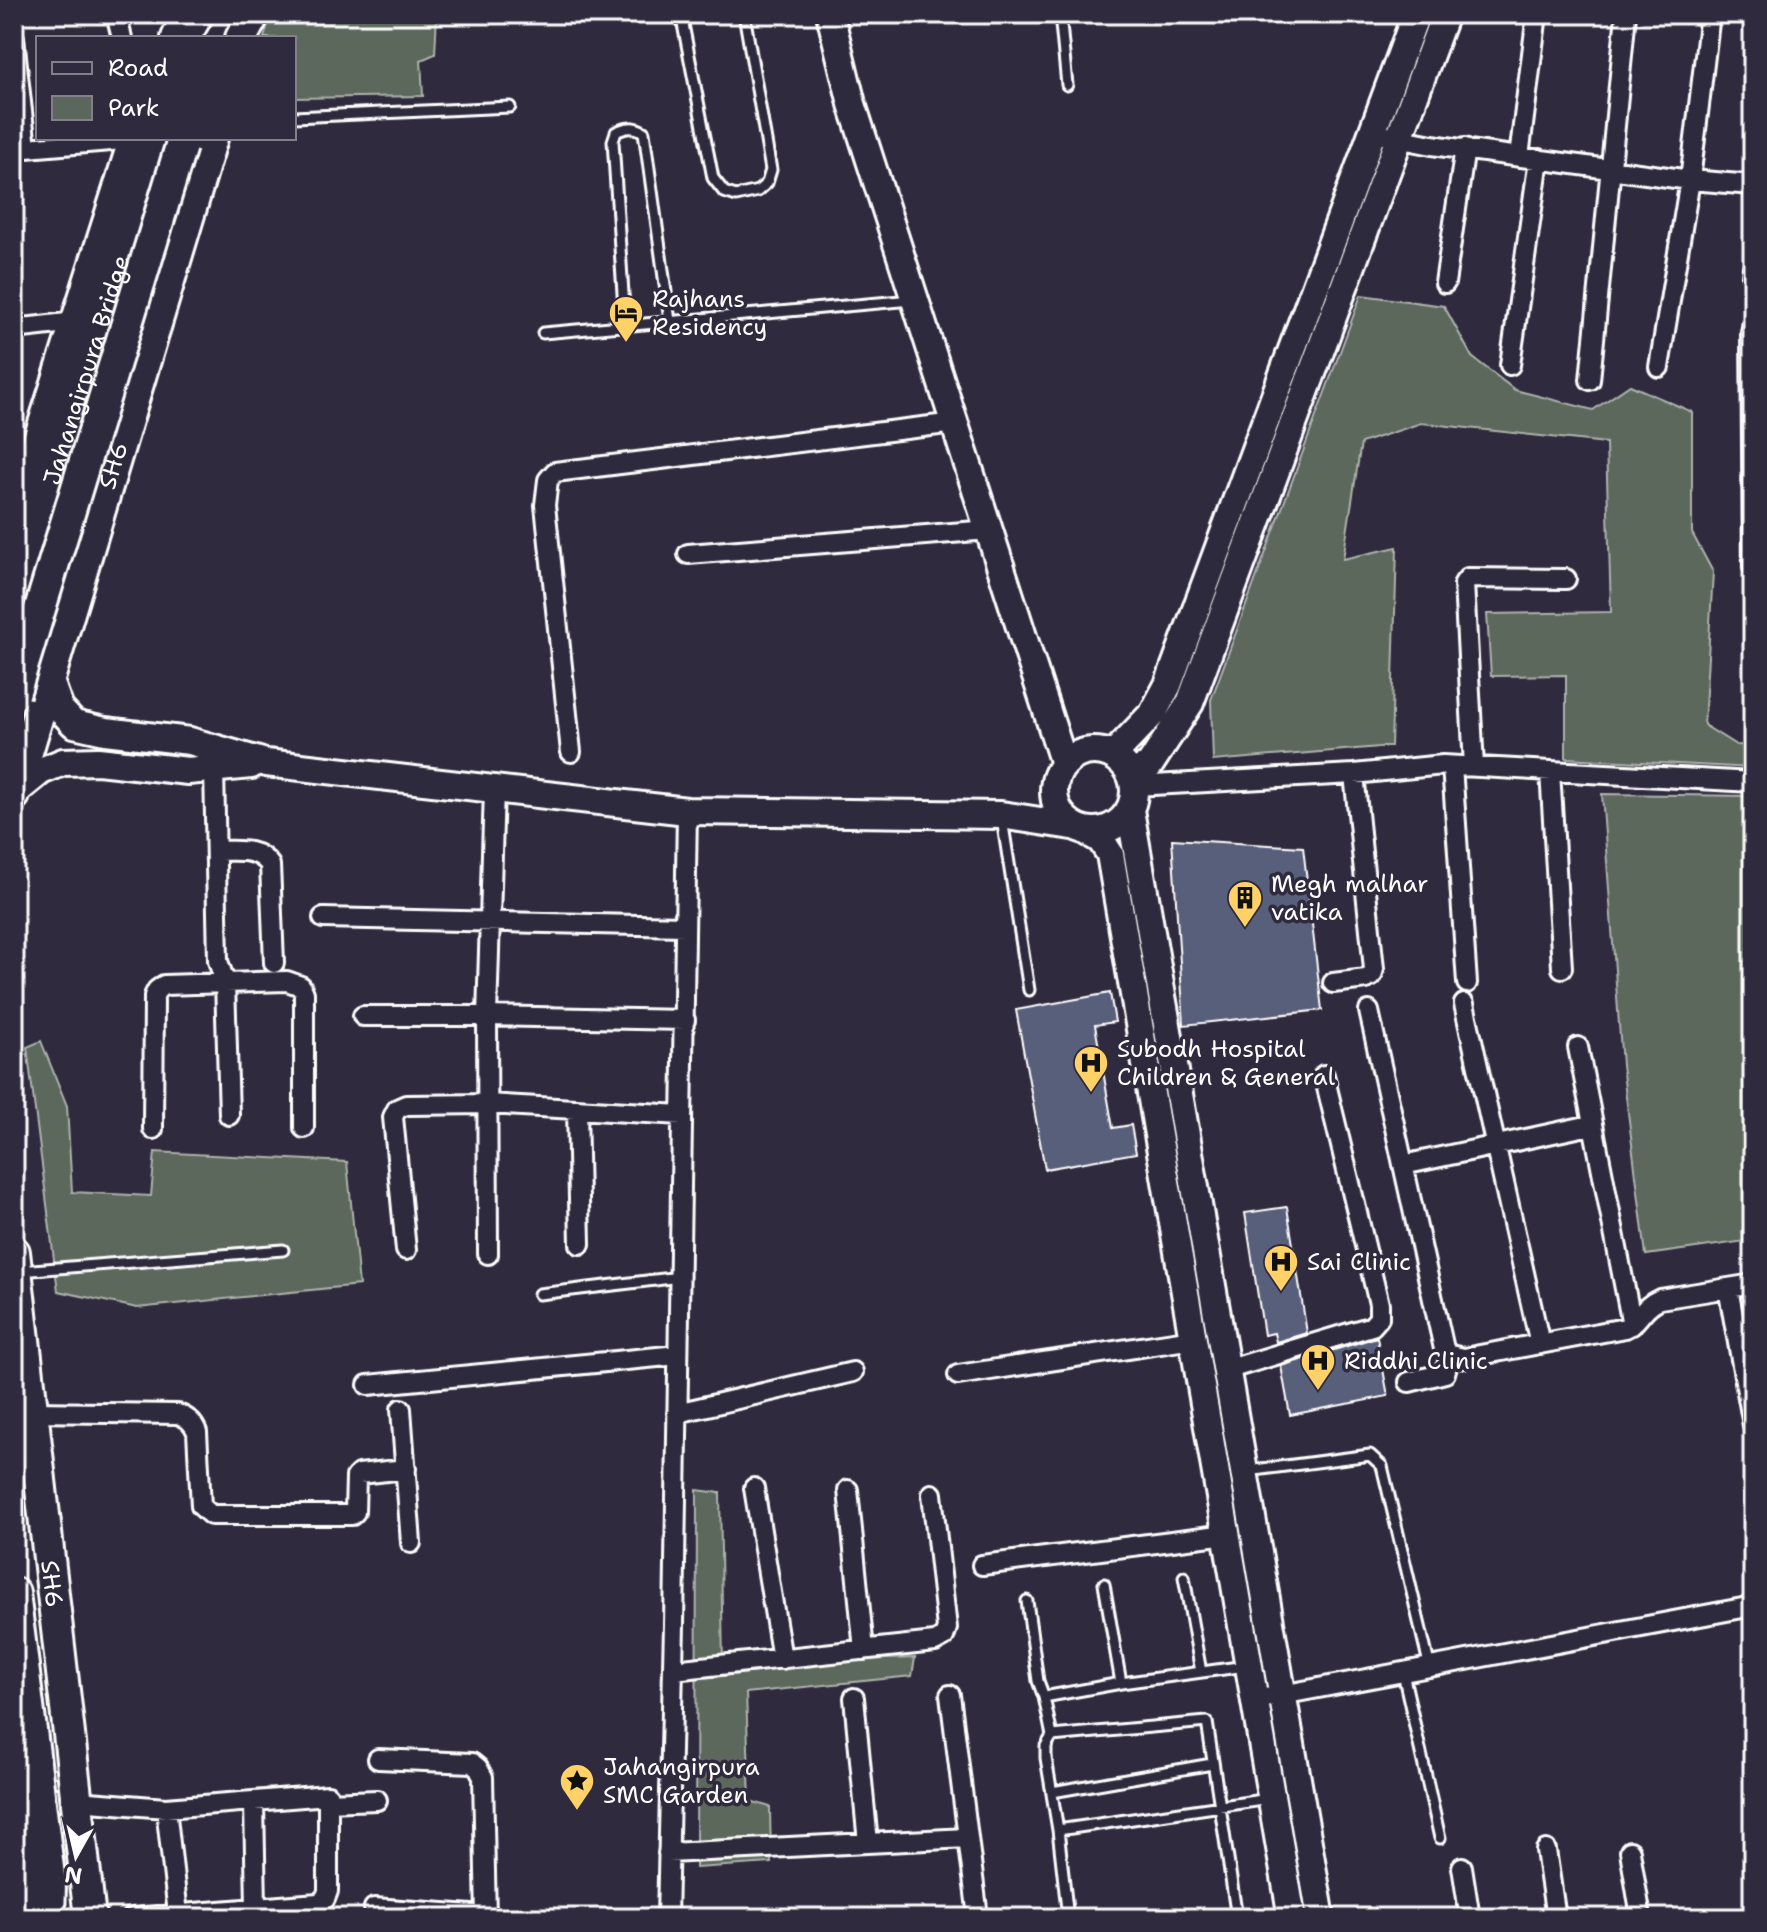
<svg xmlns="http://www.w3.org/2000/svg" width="1767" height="1932" font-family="'Shantell Sans',sans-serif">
<rect width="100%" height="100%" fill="#2f2a3d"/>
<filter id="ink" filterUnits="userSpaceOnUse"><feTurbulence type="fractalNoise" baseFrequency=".0125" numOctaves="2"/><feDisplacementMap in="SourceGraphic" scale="16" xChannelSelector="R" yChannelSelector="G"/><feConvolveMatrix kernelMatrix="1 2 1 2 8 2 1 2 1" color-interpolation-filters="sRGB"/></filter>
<g filter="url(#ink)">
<!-- green -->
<path fill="#5b675c" stroke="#adb3ae" stroke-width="2" d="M271,14H437L435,54L421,60L423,96L294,98V38H264Z
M1361,295L1444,306L1472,357L1515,390L1593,410L1630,385L1692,412V533L1713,572L1704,725L1736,745L1753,746V768L1566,758V675L1491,676L1487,614L1611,612L1606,443L1421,423L1361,443L1343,559L1397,547L1391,746L1213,761L1211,700Z
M1602,794L1753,796V1240L1646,1255L1622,1065Z
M41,1041L67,1106L72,1192L151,1196L155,1152L347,1162L359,1285L137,1308L58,1291L27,1047Z
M697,1490L720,1493L723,1665L915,1658L912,1676L746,1693L750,1801L770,1807L771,1863L696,1868Z"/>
<!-- building -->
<path fill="#595e7a" stroke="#fff" stroke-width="2" d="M1172,839L1303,847L1322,1010L1184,1025Z
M1110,993L1115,1022L1095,1025L1113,1128L1131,1125L1136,1153L1045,1169L1016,1010Z
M1287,1207L1307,1333L1276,1342L1274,1333L1264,1335L1245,1213Z
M1377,1337L1388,1396L1290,1415L1281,1366Z"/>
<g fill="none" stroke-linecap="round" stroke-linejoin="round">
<defs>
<path id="lane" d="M681,14L713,178L724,192L736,196L758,191L767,183L771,170L744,14
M1060,14L1067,85
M196,38L210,14
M294,117L510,107
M625,324L613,141L616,132C626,127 634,126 644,132L670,321
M543,333L912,300
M1002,819L1029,990
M20,1271L283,1250
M539,1294L680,1277
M1247,1471L1370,1455L1382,1466L1430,1668
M1184,1577L1201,1672
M1104,1584L1121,1683
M1027,1601L1038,1681L1044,1697L1121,1683L1246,1666
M1403,1673L1440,1838
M1044,1697L1052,1736
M1052,1792L1212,1764
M1058,1830L1269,1799
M1068,1918L1058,1830L1046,1758V1746L1052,1736L1207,1722L1237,1918"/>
<path id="street" d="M116,14L122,38
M14,38L26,148
M1387,136L1432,145L1690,180L1753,185
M14,149L135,139
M1519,157L1537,14
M1752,276L1753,268
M1445,283L1465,148
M1753,322L1751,333L1753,566
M14,329L76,322
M1510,365L1539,159
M1659,367L1690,180L1710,14
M1590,380L1626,14
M688,554L989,530
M571,752L545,505L548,480L555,472L955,423
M1452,766L1467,983
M1474,767L1464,583L1468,578L1566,579
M214,769L218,961L225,982L229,1115
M1550,771L1562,968
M1135,786L1354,774L1443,765L1753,782
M216,851C236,851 258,847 270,865L274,963
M323,918L685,926
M1333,983L1366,979L1372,976L1374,969L1354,774
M1464,1004L1540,1344
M1369,1011L1444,1349L1450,1355L1464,1358L1625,1328C1640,1322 1641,1307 1660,1299L1753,1284
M363,1016H487L685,1020
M1578,1047L1632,1325
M577,1109L580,1244
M153,1129L154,996L157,990L164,985L287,981L301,986L304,993V1128
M1403,1165L1591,1125
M406,1250L393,1117L397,1109L406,1105L487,1104L682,1115
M488,1254L487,1016L494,789
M1728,1288L1753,1425
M1226,1370L1372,1326L1379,1318V1304L1324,1075
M958,1375L1193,1339
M1409,1382L1445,1373L1450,1355
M368,1385L678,1355
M401,1409L411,1543
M32,1412L178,1414C188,1418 193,1422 197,1432L201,1506L211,1515H352L355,1512L356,1477L359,1474L406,1469
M677,1413L853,1372
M754,1488L782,1659
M848,1490L864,1650
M982,1565L1227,1534
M673,1670L935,1642L944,1637L947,1628L932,1494
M950,1695L977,1909
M854,1698L868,1843
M1255,1700L1753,1606
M378,1759L472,1763L478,1768L483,1777L486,1918
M77,1801L166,1808L328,1795V1891L325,1899L318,1903L132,1918
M254,1802L256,1908
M328,1802L377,1800
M166,1808L178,1914
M1546,1850L1556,1918
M1630,1851L1641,1918
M668,1853L967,1838
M1462,1867L1470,1918
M374,1908L486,1916
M667,1918L674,1625L687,811"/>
<path id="secondary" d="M830,14L852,104L1064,764
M41,676L49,678L60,709L74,724L105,731L190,741L266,763L687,811L1001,815L1072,826
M1054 791a40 40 0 1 1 80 0a40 40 0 1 1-80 0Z
M1113,755L1153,713L1168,685L1416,14
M1131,773L1149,766L1190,703L1445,14
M14,793L41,771L63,762L98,761L188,771L251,765
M1130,810L1321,1918
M1086,831L1101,840L1110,854L1292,1918"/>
<g id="primary">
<path d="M177,38L188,14"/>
<path d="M241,38L254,14"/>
<path d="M14,518L135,138"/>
<path id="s1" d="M14,603L159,138"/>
<path id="s2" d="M14,795L212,138"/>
<path id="s3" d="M14,1252L90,1918"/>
<path d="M14,1593L50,1884L49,1918"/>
<path d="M14,1781L26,1885L35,1918"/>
</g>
</defs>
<!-- lane casing -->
<use href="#lane" stroke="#fff" stroke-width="15"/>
<!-- street casing -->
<use href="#street" stroke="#fff" stroke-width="24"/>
<!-- secondary casing -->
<use href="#secondary" stroke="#fff" stroke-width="32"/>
<!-- primary casing -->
<use href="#primary" stroke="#fff" stroke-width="36"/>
<!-- lane -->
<use href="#lane" stroke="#2f2a3d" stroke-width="9"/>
<!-- street -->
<use href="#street" stroke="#2f2a3d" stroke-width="18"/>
<!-- secondary -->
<use href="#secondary" stroke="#2f2a3d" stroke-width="26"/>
<!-- primary -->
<use href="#primary" stroke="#2f2a3d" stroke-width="30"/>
<defs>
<path id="primary-bridge" d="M14,694L181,146"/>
</defs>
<!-- primary-bridge casing -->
<use href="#primary-bridge" stroke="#fff" stroke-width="36" stroke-linecap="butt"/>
<!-- primary-bridge -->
<use href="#primary-bridge" stroke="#2f2a3d" stroke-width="30"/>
</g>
</g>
<!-- icons -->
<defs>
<symbol id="hotel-pin" viewBox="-11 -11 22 30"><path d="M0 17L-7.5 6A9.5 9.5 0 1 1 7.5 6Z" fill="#ffd166" stroke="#2f2a3d"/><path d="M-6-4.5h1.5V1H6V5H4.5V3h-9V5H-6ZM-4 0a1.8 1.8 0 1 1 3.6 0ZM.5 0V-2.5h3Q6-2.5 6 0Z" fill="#111"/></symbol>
<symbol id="building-pin" viewBox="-11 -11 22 30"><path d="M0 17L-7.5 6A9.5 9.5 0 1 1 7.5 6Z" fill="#ffd166" stroke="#2f2a3d"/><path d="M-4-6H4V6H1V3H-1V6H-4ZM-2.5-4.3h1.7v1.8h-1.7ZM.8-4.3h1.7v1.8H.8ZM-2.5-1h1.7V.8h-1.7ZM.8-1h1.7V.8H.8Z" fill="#111"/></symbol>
<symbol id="hospital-pin" viewBox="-11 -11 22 30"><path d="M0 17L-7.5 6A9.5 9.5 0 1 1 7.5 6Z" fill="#ffd166" stroke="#2f2a3d"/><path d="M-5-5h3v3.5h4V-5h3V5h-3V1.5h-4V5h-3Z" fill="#111"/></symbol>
<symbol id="sight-pin" viewBox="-11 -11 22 30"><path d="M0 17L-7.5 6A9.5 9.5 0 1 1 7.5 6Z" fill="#ffd166" stroke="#2f2a3d"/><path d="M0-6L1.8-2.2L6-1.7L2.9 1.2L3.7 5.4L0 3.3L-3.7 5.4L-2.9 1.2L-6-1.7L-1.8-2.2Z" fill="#111"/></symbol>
</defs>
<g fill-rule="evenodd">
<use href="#hotel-pin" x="606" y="293" width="40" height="54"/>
<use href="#building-pin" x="1225" y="878" width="40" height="54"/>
<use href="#hospital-pin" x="1071" y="1043" width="40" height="54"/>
<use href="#hospital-pin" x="1261" y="1242" width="40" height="54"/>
<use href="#hospital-pin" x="1298" y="1341" width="40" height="54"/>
<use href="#sight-pin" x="557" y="1761" width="40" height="54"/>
</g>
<g text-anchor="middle" stroke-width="7" stroke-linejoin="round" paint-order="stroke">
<!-- poi labels -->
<g font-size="24" fill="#fff" stroke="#2f2a3d" text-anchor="start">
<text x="652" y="307">Rajhans<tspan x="652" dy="28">Residency</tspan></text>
<text x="1271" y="892">Megh malhar<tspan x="1271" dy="28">vatika</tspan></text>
<text x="1117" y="1057">Subodh Hospital<tspan x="1117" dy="28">Children &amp; General</tspan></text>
<text x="1307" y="1270">Sai Clinic</text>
<text x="1344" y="1369">Riddhi Clinic</text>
<text x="603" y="1775">Jahangirpura<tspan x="603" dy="28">SMC Garden</tspan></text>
</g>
<!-- street labels -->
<g font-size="24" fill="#fff" stroke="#2f2a3d">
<text dy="8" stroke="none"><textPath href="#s1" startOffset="244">Jahangirpura Bridge</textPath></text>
<text dy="8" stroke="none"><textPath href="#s2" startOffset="344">SH6</textPath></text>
<text dy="8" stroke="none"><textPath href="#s3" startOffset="334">SH6</textPath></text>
</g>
</g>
<!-- margin -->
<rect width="1767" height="1932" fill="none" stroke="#2f2a3d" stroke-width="48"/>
<rect x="24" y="24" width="1719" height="1884" fill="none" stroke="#fff" stroke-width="3" filter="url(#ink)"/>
<!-- legend -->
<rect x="36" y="36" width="260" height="104" fill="#2f2a3d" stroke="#827f8b" stroke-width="2"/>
<rect x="52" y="62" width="40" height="12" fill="#2f2a3d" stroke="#827f8b" stroke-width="2"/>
<text x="108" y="76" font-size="24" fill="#ffffff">Road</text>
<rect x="52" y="96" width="40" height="24" fill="#5b675c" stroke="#827f8b" stroke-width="2"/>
<text x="108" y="116" font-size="24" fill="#ffffff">Park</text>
<!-- north arrow -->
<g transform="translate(76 1856) rotate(188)" stroke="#2f2a3d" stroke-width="6" paint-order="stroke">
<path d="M0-6L14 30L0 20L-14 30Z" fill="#ffffff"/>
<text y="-12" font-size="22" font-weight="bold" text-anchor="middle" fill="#ffffff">N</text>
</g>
</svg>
